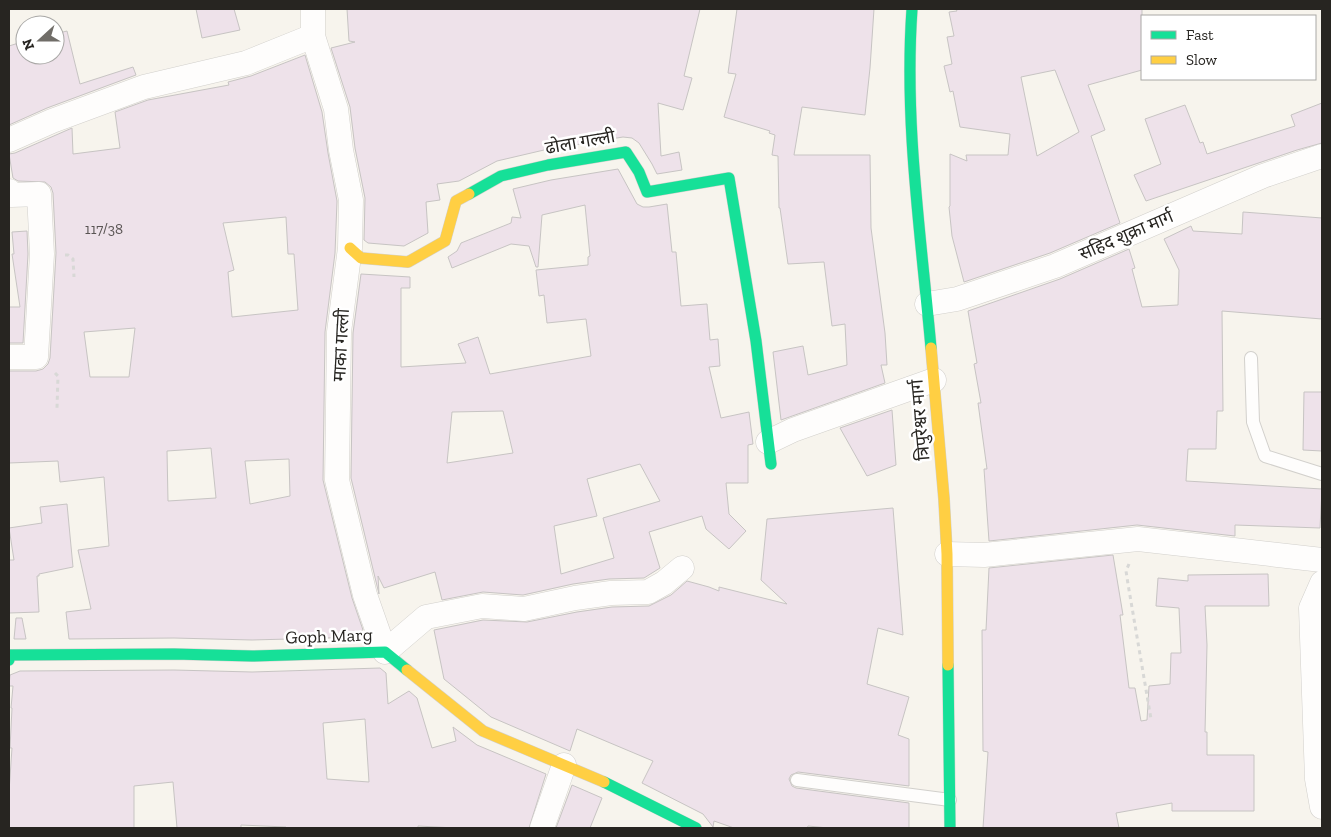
<svg xmlns="http://www.w3.org/2000/svg" width="1331" height="837" font-family="'Zilla Slab','Noto Sans Devanagari',serif">
<rect width="100%" height="100%" fill="#f7f4ed"/>
<!-- building -->
<path fill="#eee2ea" stroke="#c7c4c3" fill-rule="evenodd" d="M196,9H234L240,30L202,38Z
M347,9H700L684,76L692,78L683,110L658,103L661,156L679,152L682,170L657,174L652,164L639,143L632,138L623,137L544,150L497,161L459,181L437,184L440,200L426,202L428,233L404,246L368,243L364,240L365,198L355,148L350,107L331,48L355,42L349,41Z
M737,9H874L870,68L865,115L802,107L794,155H870L871,228L885,333L887,365H881L885,383L781,420L773,352L803,346L808,375L847,365L845,324L832,326L824,262L788,264L780,208H779L778,156L772,155L775,135L769,133L770,131L724,117L736,74L728,73Z
M956,9H1142V70L1088,85L1105,130L1091,136L1120,223L1050,253L964,282L952,236L949,207L950,206V154L967,161L966,155H1008L1010,134L960,127L953,91L950,92L944,66L952,64L947,37L954,36L949,12L957,11ZM1055,70L1079,132L1037,156L1021,77Z
M67,31L80,84L133,67L136,75L47,108L9,125V46L25,41V55H55V34Z
M305,55L322,112L328,153L337,201L335,253L325,332L323,480L352,598L363,630L361,631L362,637L252,640L174,638L69,639L66,612L91,609L78,550L109,546L104,477L60,482L58,461L9,463V371H36L43,369L48,364L50,358L56,253L53,193L51,187L45,182L18,181L13,178L9,154L15,153L72,128L73,154L120,148L115,112L148,100L229,85L228,82L251,76ZM286,217L288,254H294L298,310L232,317L228,272L234,270L223,223ZM135,328L129,377H90L84,332ZM211,448L216,498L168,501L167,451ZM289,459L290,496L250,504L245,461Z
M1322,103V143L1297,150L1146,201L1134,175L1161,164L1145,119L1185,105L1200,143L1203,142L1207,154L1295,126L1291,115Z
M618,169L637,204L643,207H649L667,204L672,252H676L681,306L707,304L710,340L718,339L720,366L709,367L721,418L749,412L753,444L748,445V483H726L729,514L746,531L729,549L706,529L702,516L649,532L660,568L644,578L609,579L573,584L523,595L483,592L442,600L435,572L384,588L378,576L379,594L351,478L353,333L361,274L410,277V288H401V367L466,363L458,344L478,337L490,374L591,356L586,319L547,323L544,295L539,296L536,270L588,265V257L590,256L585,205L542,215L538,267H536L529,246L511,244L452,268L448,257L457,251L461,243L511,223L512,217L521,218L513,189L551,180ZM503,411L513,453L447,463L452,412ZM640,464L660,501L603,518L614,558L561,574L554,526L597,516L587,479Z
M1243,212L1322,218V319L1222,311L1223,411H1217L1216,449H1188L1186,481L1322,489L1320,528L1235,525V536L1137,525L989,541L984,469H987L978,403H981L974,364L977,363L968,311L1060,279L1129,249L1135,268L1132,269L1142,307L1178,305L1179,270L1164,239L1191,226L1193,231L1242,234Z
M27,231L28,254L23,343H9V307H20L12,254H14L12,232Z
M1304,392H1322V451L1303,450Z
M892,410L896,465L867,476L840,428Z
M67,504L73,567L39,574V576H37L39,612L9,613V560H14L9,528L42,523L40,507Z
M893,508L903,635L878,628L867,684L909,697L898,735L909,739V786L798,772L791,775L789,779L792,786L796,788L909,803V828H828L808,826L807,828H734L714,821L713,827L703,814L642,783L653,761L577,729L570,751L491,717L444,679L434,630L483,620L527,622L577,612L612,607L649,606L671,595L687,581L709,587L719,591V587L787,604L761,580L767,519Z
M1113,555L1123,615H1120L1129,688H1135L1141,721L1147,720L1149,686L1170,684L1171,653H1181L1179,608L1156,606L1158,578L1188,581V575L1268,574L1269,606H1205L1207,645L1205,732H1207V755H1254V811H1172V803L1116,813L1119,828H983L988,752L983,751L982,630H986L989,568Z
M16,618H22L26,639H14Z
M380,668L386,673L388,704L409,691L417,698L432,748L456,741L453,727L477,745L546,774L529,828H455L418,826V828H286V827L241,825V828H177L173,782L134,786V828H9V792L12,748H10L12,708H11L13,686H9L10,675L20,671L174,670L252,672ZM365,719L369,782L327,779L323,723Z
M572,785L602,798L590,828H556Z"/>
<g fill="none" stroke-linecap="round" stroke-linejoin="round">
<defs>
<path id="lane" d="M1251,358L1253,422L1265,456L1322,474
M797,780L950,800"/>
<path id="street" d="M313,36L336,109L341,150L351,200L350,248L339,332L337,480L365,595L385,652L426,617L482,606L524,609L575,598L611,593L648,592L664,583L682,568
M9,140L52,121L144,87L246,63L313,36V9
M9,191L11,195L39,194L42,254L36,357H9
M927,304L957,299L1055,266L1263,176L1322,156
M768,442L793,430L934,380
M947,554L984,555L1138,539L1322,560
M1322,583L1311,608L1317,779L1322,807
M542,828L564,765"/>
<path id="fast" d="M912,9C904,123 921,235 931,348
M469,194L501,176L548,165L626,152L639,172L647,192L729,178L756,341L771,464
M9,660V655L174,654L252,656L385,652L407,670
M948,665L950,828
M604,782L696,828"/>
<path id="slow" d="M350,248L361,258L408,262L445,241L456,201L469,194
M931,348L944,499L947,554L948,665
M407,670L483,731L604,782"/>
</defs>
<!-- lane casing -->
<use href="#lane" stroke="#d2d0cc" stroke-width="14"/>
<!-- street casing -->
<use href="#street" stroke="#d2d0cc" stroke-width="25"/>
<!-- fast casing -->
<use href="#fast" stroke="#d2d0cc" stroke-width="12"/>
<!-- slow casing -->
<use href="#slow" stroke="#d2d0cc" stroke-width="12"/>
<!-- path -->
<path stroke="#d8d8d6" stroke-width="3" stroke-dasharray="4 4" stroke-linecap="butt" d="M65,255H68L73,259L74,277
M55,373L58,376L57,408
M1129,564L1126,571L1128,584L1151,719"/>
<!-- lane -->
<use href="#lane" stroke="#fefdfc" stroke-width="12"/>
<!-- street -->
<use href="#street" stroke="#fefdfc" stroke-width="24"/>
<!-- fast -->
<use href="#fast" stroke="#16e098" stroke-width="11"/>
<!-- slow -->
<use href="#slow" stroke="#ffcf43" stroke-width="11"/>
</g>
<g text-anchor="middle" stroke-width="5" stroke-linejoin="round" paint-order="stroke">
<!-- number labels -->
<g font-size="15" fill="#595453">
<text x="104" y="234">117/38</text>
</g>
<!-- street labels -->
<g font-size="18" fill="#272521" stroke="#fff">
<text transform="translate(580 142) rotate(-10)" y="6">ढोला गल्ली</text>
<text transform="translate(1126 235) rotate(-23)" y="6">सहिद शुक्रा मार्ग</text>
<text transform="translate(341 345) rotate(-87)" y="6">माका गल्ली</text>
<text transform="translate(920 420) rotate(-95)" y="6">त्रिपुरेश्वर मार्ग</text>
<text transform="translate(329 636) rotate(-2)" y="6">Goph Marg</text>
</g>
</g>
<!-- border -->
<rect width="1331" height="837" fill="none" stroke="#272521" stroke-width="20"/>
<!-- legend -->
<rect x="1141" y="15" width="175" height="65" fill="#ffffff" stroke="#a9a8a6"/>
<rect x="1151" y="31" width="25" height="8" fill="#16e098" stroke="#a9a8a6"/>
<text x="1186" y="40" font-size="15" fill="#272521">Fast</text>
<rect x="1151" y="56" width="25" height="8" fill="#ffcf43" stroke="#a9a8a6"/>
<text x="1186" y="65" font-size="15" fill="#272521">Slow</text>
<!-- north arrow -->
<g transform="translate(40 40) rotate(249)"><circle r="24" fill="#ffffff" stroke="#a9a8a6"/>
<path d="M0-4L9 19L0 12L-9 19Z" fill="#706d68"/>
<text y="-8" font-size="14" font-weight="bold" text-anchor="middle" fill="#272521">N</text>
</g>
</svg>
